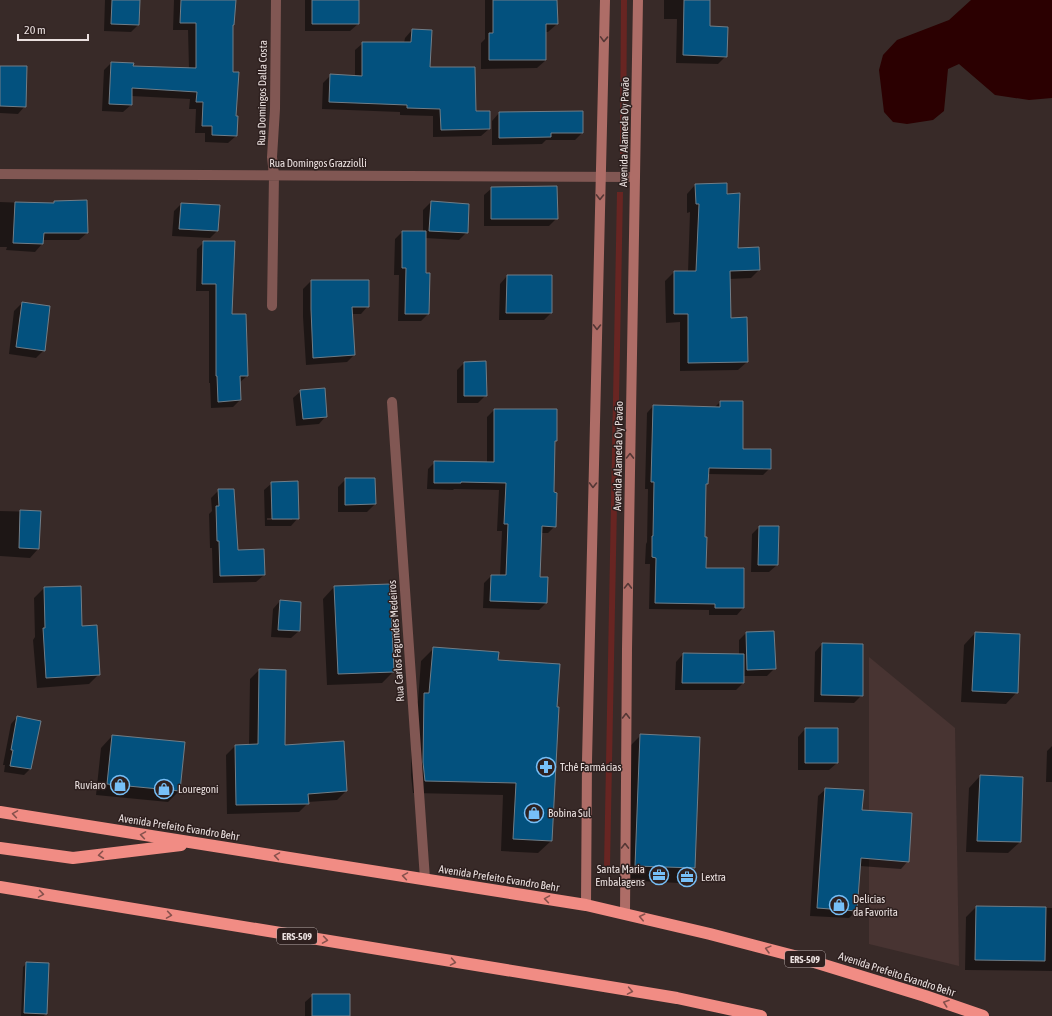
<svg xmlns="http://www.w3.org/2000/svg" width="1052" height="1016" font-family="'Asap Condensed',sans-serif">
<rect width="100%" height="100%" fill="#382a28"/>
<!-- built -->
<path fill="#483432" d="M869,657L955,728L959,966L869,944Z"/>
<!-- green -->
<path fill="#682522" d="M621,0H627L626,154H620Z
M617,192H623L610,867L604,868Z"/>
<!-- water -->
<path fill="#2b0001" d="M971,0H1052V98L1029,100L995,95L959,64L948,69L944,111L933,120L907,124L893,122L884,112L879,70L883,55L897,40L949,20Z"/>
<!-- shadow -->
<path fill="#0007" fill-rule="evenodd" d="M105,0H139L138,25L131,32L104,31Z
M174,0H235L232,26V73L235,117L236,136L228,143L205,142V133H195L196,109H189L190,99L131,96V105L123,112L102,111L104,70L111,63L132,67L189,69L188,30H173Z
M305,0H358V24L350,31H305Z
M485,0H556L557,24L548,32H545L546,60L537,68L481,69V43L485,39Z
M664,0H709V27L726,56L718,64L676,63L677,19H664Z
M412,30L429,68L489,129L481,136L433,137V116L400,115V112L322,109L323,83L331,75L355,76V50L363,43H404L405,38Z
M0,67L25,106L18,114L0,113Z
M499,113L582,133L575,140H546L542,144L492,145V121Z
M695,185L726,195L736,249L759,270L751,278L729,279L730,319L747,362L738,370L680,371V322L666,323L665,281L674,272H688L690,212L687,213V194Z
M492,188L557,218L549,226H484V195Z
M0,202L53,204L55,202L87,233L79,240H42V244L35,252L6,250L7,247H0Z
M431,202L467,232L459,240L425,238V274L428,314L421,321H398L399,275H394L395,239L402,232H423V210Z
M181,204L217,231L210,238L172,236L174,211Z
M204,242L231,315L247,376L239,383L240,400L233,407L211,408L210,383H209V291H196L197,249Z
M507,276L551,313L544,320H499L500,284Z
M311,281H368V306L361,314H352L354,355L347,362L306,365L303,317V289Z
M22,303L44,350L36,358L9,354L14,311Z
M464,363L486,395L478,403H457V370Z
M301,391L326,416L319,424L296,426L293,398Z
M720,402L742,450L770,468L763,475L707,474V484L705,486L704,538L705,569L743,608L737,615H709V610L649,609L650,564H645L646,544L647,542L648,489H645L647,413L653,406L715,407Z
M494,410L556,440L554,442L553,493L555,526L548,533H540L539,578L546,603L539,610L483,608L484,583L491,576H500L502,531H497L499,490L454,489L453,490L427,489L428,469L435,462L487,463V417Z
M346,479L375,504L367,512H338V487Z
M272,483L298,518L291,526H265L264,490ZM267,518H292V520H267Z
M219,490L237,551L264,575L256,582L213,583L212,548H210L209,514L212,511L211,498Z
M0,511L40,512L38,549L30,558L0,556Z
M759,527L777,565L769,572H751L752,534Z
M334,587L393,672L382,683L327,685L323,599Z
M44,588L99,674L89,684L37,688L33,640L35,637L34,598Z
M280,601L299,631L291,638L271,637L273,609Z
M746,633L775,668L767,676H743V683L736,690H675L676,662L683,654L739,655V640Z
M975,633L1017,692L1006,704L961,702L964,645Z
M822,644L862,695L854,703L814,702L815,652Z
M434,648L497,661L551,841L538,853L501,851L503,795L413,793L411,775L412,706L418,701L421,661Z
M259,670L284,746L346,791L337,800L308,802V803L299,812L227,814L226,755L235,746L249,745L250,679Z
M17,717L30,769L24,775L4,772L5,765H3L11,724Z
M805,729L837,763L829,770H798V737Z
M641,735L699,738L694,868L679,883L621,880L626,750Z
M112,736L179,791L168,802L96,795L101,748Z
M1052,746V782H1046L1047,751Z
M980,776L1022,778L1020,842L1008,853L966,852L969,788Z
M826,789L861,810L908,861L901,869L860,866L856,911L849,918L810,916L818,796Z
M976,907L1052,908V971L965,970L966,917Z
M27,963L46,1013L44,1016H21L23,967Z
M313,995L349,1016H305V1002Z"/>
<!-- building -->
<path fill="#03517e" stroke="#707d87" d="M112,0H140L139,25L111,24Z
M181,0H236L234,25H233V72H239L236,116H238L237,136L212,135V126H202L203,102H196L197,92L132,88V105L109,104L111,62L134,63L133,66L196,68V23H180Z
M312,0H359V24H312Z
M493,0H557L558,24H546V60H489V33H493Z
M684,0H710V26L728,27L727,57L683,55Z
M412,29L432,30L430,67H475L476,111H490V129L441,130L440,109L407,108V105L329,102L330,74L362,76V42H411Z
M0,66H27L26,107L0,106Z
M583,111V133H551V137L499,138V112Z
M727,183V194L740,193L738,248L759,247L760,270L730,271L731,318L747,317L748,362L688,363V314H674V271H696L699,204H696L695,184Z
M557,186L558,219H491V187Z
M87,200L88,233H44L43,244L13,243L15,202L54,203V201Z
M431,201L469,204L468,233L429,231Z
M181,203L220,205L218,231L179,229Z
M402,231H426V273H430L429,314H405L406,268H402Z
M203,241H235L232,314H246L248,376H240L241,400L218,402L217,376H216V284H202Z
M507,275H552V313H506Z
M311,280H369V307H352L355,355L313,358L311,309Z
M22,302L50,306L45,351L16,347Z
M486,361L487,396H464V362Z
M325,388L327,417L303,419L300,390Z
M720,401H743V449H771V469L709,468L708,484H706L705,537H707L706,568H744V608H715V604L655,603L656,558L652,557V536H653L654,482H651L653,405L720,407Z
M494,409H557V441H555L554,492L557,493L556,527L542,526L540,577H548L547,603L490,601L491,575H506L508,524H504L506,483L461,482V483H434V461L494,462Z
M345,478H375L376,504L345,505Z
M298,481L299,519H272L271,482Z
M218,489H234L238,550L264,549L265,575L220,576L219,541H217L216,506H219Z
M20,510L41,511L39,549L19,548Z
M759,526H779L778,565H758Z
M390,584L394,672L338,674L334,586Z
M81,586L82,626L97,625L100,675L46,678L43,628H45L44,587Z
M280,600L301,602L300,631L278,630Z
M774,631L776,669L747,670L746,632Z
M975,632L1020,634L1018,693L972,691Z
M822,643L863,644V696L821,695Z
M433,647L499,652L498,660L560,664L557,707H559L552,841L513,839L516,783L425,781L423,762L424,693H429Z
M683,653L744,654V683H682Z
M259,669L286,670L285,745L344,741L347,791L308,794L309,804L236,805L235,745L258,744Z
M17,716L41,721L31,769L10,766L13,750H11Z
M805,728H838V763H805Z
M640,734L700,737L695,868L635,866Z
M112,735L185,742L180,791L107,784Z
M980,775L1023,777L1021,842L977,841Z
M825,788L864,790L862,810L912,813L909,862L861,858L857,911L817,908Z
M976,906L1046,907L1045,961L975,960Z
M26,962L49,963L47,1014L24,1013Z
M312,994H350V1016H312Z"/>
<g fill="none" stroke-linecap="round" stroke-linejoin="round">
<!-- street -->
<path stroke="#815753" stroke-width="10" d="M0,174L635,177
M272,306L274,175L272,157L275,109L276,0
M392,402L425,879"/>
<!-- secondary -->
<path stroke="#ae6d67" stroke-width="10" d="M586,905L587,761L605,0
M625,913L627,649L638,0"/>
<!-- highway -->
<path stroke="#f18c84" stroke-width="12" d="M0,812L586,905L710,934L798,957L925,996L983,1016
M0,848L73,858L181,845
M0,887L677,998L761,1016"/>
</g>
<!-- one-way arrows -->
<defs><path id="oneway-chevron" d="M-2-3.5L2.5 0L-2 3.5" fill="none" stroke-width="1.6" stroke-linecap="round" stroke-linejoin="round"/></defs>
<g stroke="#543735">
<use href="#oneway-chevron" transform="translate(604 39) rotate(92)"/>
<use href="#oneway-chevron" transform="translate(600 197) rotate(91)"/>
<use href="#oneway-chevron" transform="translate(597 327) rotate(91)"/>
<use href="#oneway-chevron" transform="translate(630 456) rotate(-89)"/>
<use href="#oneway-chevron" transform="translate(593 485) rotate(91)"/>
<use href="#oneway-chevron" transform="translate(628 586) rotate(-89)"/>
<use href="#oneway-chevron" transform="translate(626 716) rotate(-89)"/>
<use href="#oneway-chevron" transform="translate(625 846) rotate(-89)"/>
</g>
<g stroke="#86514c">
<use href="#oneway-chevron" transform="translate(15 814) rotate(-171)"/>
<use href="#oneway-chevron" transform="translate(143 835) rotate(-171)"/>
<use href="#oneway-chevron" transform="translate(101 855) rotate(173)"/>
<use href="#oneway-chevron" transform="translate(277 856) rotate(-171)"/>
<use href="#oneway-chevron" transform="translate(405 876) rotate(-171)"/>
<use href="#oneway-chevron" transform="translate(41 894) rotate(9)"/>
<use href="#oneway-chevron" transform="translate(547 899) rotate(-171)"/>
<use href="#oneway-chevron" transform="translate(169 915) rotate(9)"/>
<use href="#oneway-chevron" transform="translate(642 917) rotate(-167)"/>
<use href="#oneway-chevron" transform="translate(325 940) rotate(9)"/>
<use href="#oneway-chevron" transform="translate(768 949) rotate(-165)"/>
<use href="#oneway-chevron" transform="translate(453 962) rotate(10)"/>
<use href="#oneway-chevron" transform="translate(630 991) rotate(10)"/>
<use href="#oneway-chevron" transform="translate(946 1003) rotate(-161)"/>
</g>
<!-- icons -->
<defs>
<symbol id="pharmacy-ring" viewBox="-11 -11 22 22"><circle r="9.5" fill="#2e201f" stroke="#77bff7" stroke-width="1.5"/><path d="M-2-6h4v4h4v4h-4v4h-4v-4h-4v-4h4Z" fill="#77bff7"/></symbol>
<symbol id="shop-ring" viewBox="-11 -11 22 22"><circle r="9.5" fill="#2e201f" stroke="#77bff7" stroke-width="1.5"/><path d="M-5-2.5h2.3a2.7 3.5 0 0 1 5.4 0H5L5.5 6h-11ZM-1.5-2.5h3a1.5 2.3 0 0 0-3 0Z" fill="#77bff7"/></symbol>
<symbol id="office-ring" viewBox="-11 -11 22 22"><circle r="9.5" fill="#2e201f" stroke="#77bff7" stroke-width="1.5"/><path d="M-6-3h4V-5.5h4V-3h4V5H-6ZM-1-4.5V-3h2v-1.5ZM-6 0V1H6V0Z" fill="#77bff7"/></symbol>
</defs>
<g fill-rule="evenodd">
<use href="#pharmacy-ring" x="535" y="756" width="22" height="22"/>
<use href="#shop-ring" x="109" y="774" width="22" height="22"/>
<use href="#shop-ring" x="153" y="778" width="22" height="22"/>
<use href="#shop-ring" x="523" y="802" width="22" height="22"/>
<use href="#office-ring" x="648" y="864" width="22" height="22"/>
<use href="#office-ring" x="676" y="866" width="22" height="22"/>
<use href="#shop-ring" x="828" y="894" width="22" height="22"/>
</g>
<g text-anchor="middle" stroke-width="3" stroke-linejoin="round" paint-order="stroke">
<!-- shield labels -->
<g fill="#2e201f" stroke="#b2a6a5" stroke-width="1">
<rect x="277" y="928" width="40" height="16" rx="3"/>
<rect x="785" y="951" width="40" height="16" rx="3"/>
</g>
<g font-size="10" font-weight="bold" fill="#eae0df">
<text x="297" y="940">ERS-509</text>
<text x="805" y="963">ERS-509</text>
</g>
<!-- street labels -->
<g font-size="11" fill="#eae0df" stroke="#2e201f">
<text transform="translate(262 93) rotate(-89)" y="4">Rua Domingos Dalla Costa</text>
<text transform="translate(624 132) rotate(-89)" y="4">Avenida Alameda Oy Pavão</text>
<text x="318" y="167">Rua Domingos Grazziolli</text>
<text transform="translate(618 456) rotate(-89)" y="4">Avenida Alameda Oy Pavão</text>
<text transform="translate(396 641) rotate(-94)" y="4">Rua Carlos Fagundes Medeiros</text>
<text transform="translate(179 827) rotate(9)" y="4">Avenida Prefeito Evandro Behr</text>
<text transform="translate(499 878) rotate(9)" y="4">Avenida Prefeito Evandro Behr</text>
<text transform="translate(897 974) rotate(18)" y="4">Avenida Prefeito Evandro Behr</text>
</g>
<!-- poi labels -->
<g font-size="11" fill="#eae0df" stroke="#2e201f" text-anchor="start">
<text x="560" y="771">Tchê Farmácias</text>
<text x="106" y="789" text-anchor="end">Ruviaro</text>
<text x="178" y="793">Louregoni</text>
<text x="548" y="817">Bobina Sul</text>
<text x="645" y="873" text-anchor="end">Santa Maria<tspan x="645" dy="13">Embalagens</tspan></text>
<text x="701" y="881">Lextra</text>
<text x="853" y="903">Delícias<tspan x="853" dy="13">da Favorita</tspan></text>
</g>
</g>
<!-- scale -->
<path d="M18 34v6h70v-6" fill="none" stroke="#eae0df" stroke-width="2"/>
<text x="24" y="34" font-size="12" fill="#eae0df" stroke="#2e201f" stroke-width="3" paint-order="stroke">20 m</text>
</svg>
